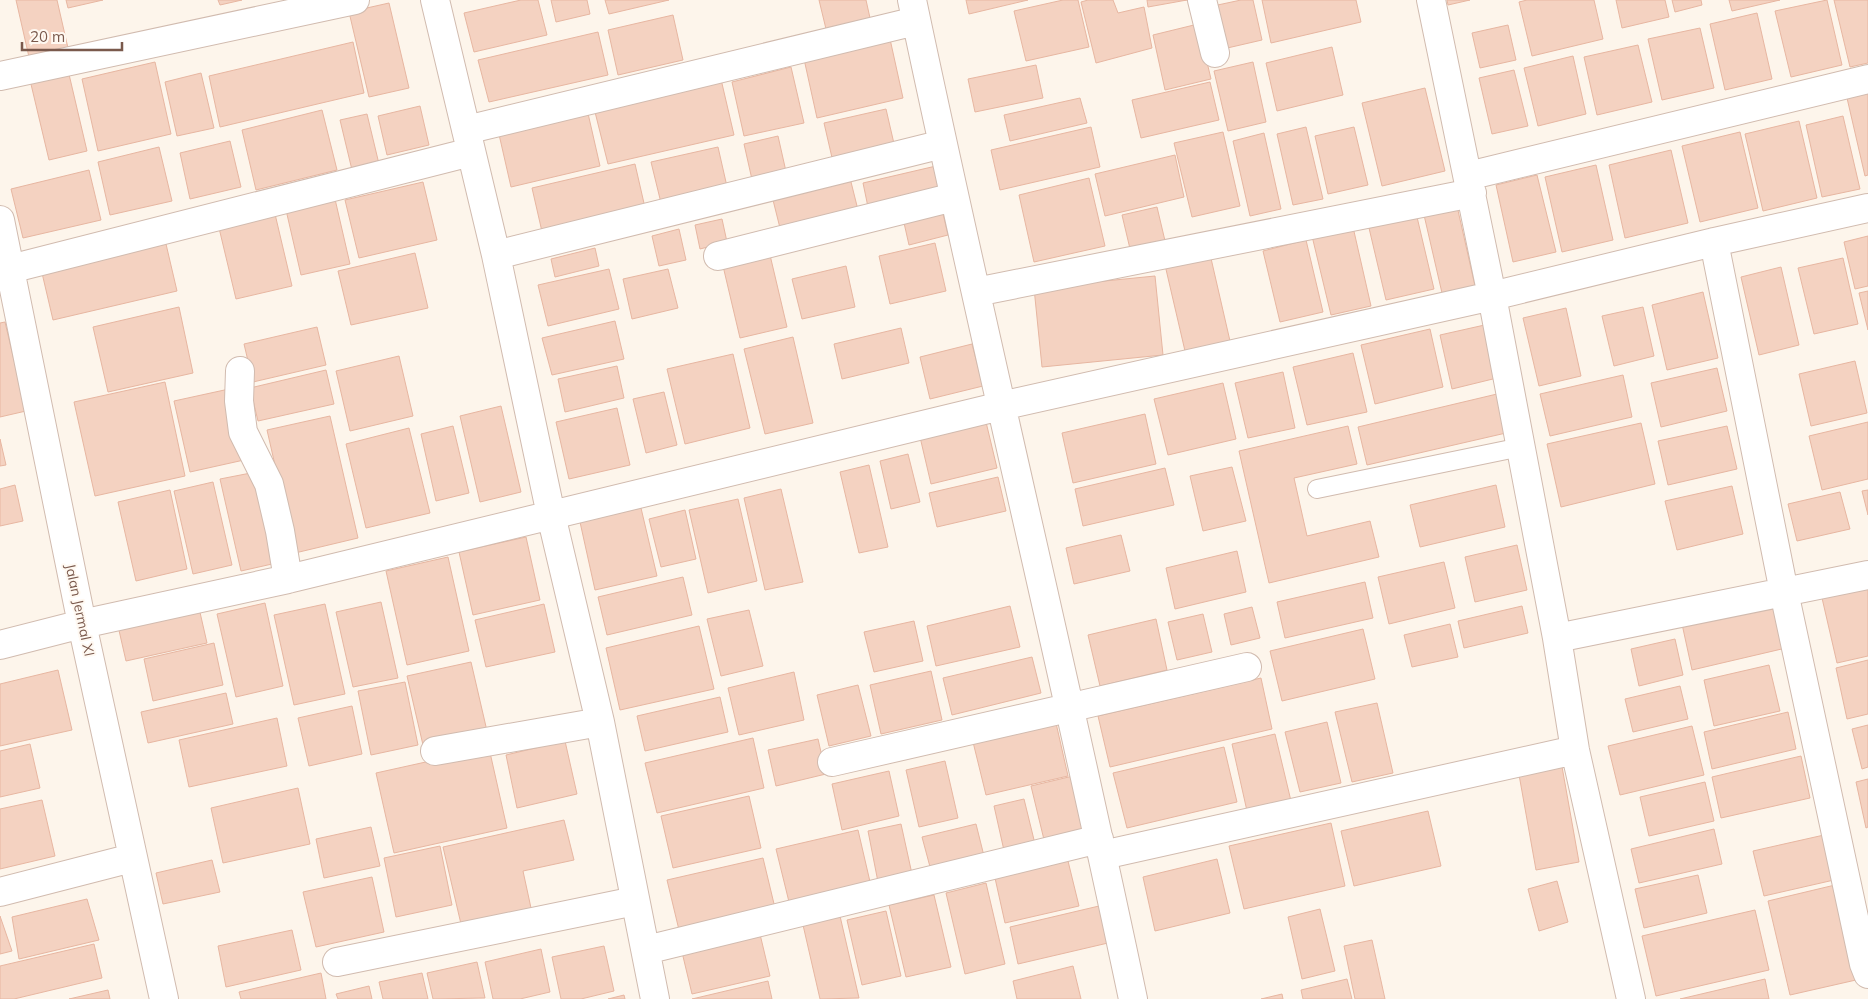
<svg xmlns="http://www.w3.org/2000/svg" width="1868" height="999" font-family="Mulish,sans-serif">
<rect width="100%" height="100%" fill="#fdf5eb"/>
<!-- building -->
<path fill="#f4d2c1" stroke="#e7b6a1" d="M16,0H57L68,48L29,57Z
M66,0H103L68,8Z
M218,0H242L220,5Z
M521,0H538L547,35L474,52L464,13Z
M551,0H587L590,14L556,22Z
M605,0H669L609,14Z
M819,0H866L870,18L826,29Z
M966,0H1028L969,14Z
M1063,0H1078L1089,47L1026,61L1014,11Z
M1088,0H1113L1118,13L1144,7L1152,48L1096,63L1081,2Z
M1147,0H1187L1148,7Z
M1241,0H1253L1262,40L1223,49L1213,6Z
M1262,0H1356L1361,22L1271,43Z
M1447,0H1470L1448,5Z
M1527,0H1594L1603,39L1532,56L1519,2Z
M1616,0H1665L1669,17L1622,28Z
M1672,0H1701L1702,5L1675,12Z
M1729,0H1780L1732,11Z
M1827,0L1842,65L1791,77L1775,11Z
M1834,0H1868V63L1850,67Z
M389,3L409,88L369,97L349,12Z
M1757,13L1772,79L1725,90L1710,24Z
M673,15L683,60L618,75L608,30Z
M1198,24L1211,79L1165,90L1153,35Z
M1508,25L1516,60L1480,68L1472,33Z
M1700,28L1714,88L1662,100L1648,39Z
M598,32L608,75L489,102L478,60Z
M890,39L903,98L817,118L804,59Z
M353,42L364,93L220,127L209,76Z
M1638,45L1652,102L1597,115L1584,57Z
M1332,47L1343,95L1277,111L1266,63Z
M1573,56L1586,114L1538,126L1524,68Z
M155,62L171,134L98,151L82,79Z
M1253,62L1266,122L1228,131L1214,71Z
M1036,65L1043,98L975,112L968,79Z
M791,67L804,123L744,136L732,82Z
M68,70L87,151L49,160L30,80Z
M1514,70L1528,126L1492,134L1479,78Z
M201,73L214,128L177,136L165,82Z
M720,75L734,135L608,164L593,104Z
M1210,82L1219,120L1141,138L1132,100Z
M1425,88L1445,171L1382,186L1362,103Z
M1868,93V175L1865,176L1847,98Z
M1080,98L1087,123L1010,141L1004,115Z
M420,106L429,145L387,155L378,116Z
M587,109L600,166L511,187L498,130Z
M886,109L895,148L833,162L824,123Z
M322,110L337,170L256,190L242,130Z
M367,114L379,164L352,170L340,120Z
M1843,116L1860,189L1822,197L1806,125Z
M1799,121L1817,198L1763,211L1745,134Z
M1091,127L1100,167L1000,190L991,150Z
M1306,127L1323,199L1293,205L1277,134Z
M1354,127L1368,185L1328,194L1315,136Z
M1223,132L1240,206L1192,217L1174,143Z
M1740,132L1758,208L1700,222L1682,146Z
M1264,133L1281,209L1250,216L1233,141Z
M778,136L787,176L753,184L744,144Z
M230,141L241,187L190,199L180,153Z
M159,147L172,201L110,215L98,162Z
M718,147L728,191L662,207L651,162Z
M1671,150L1688,223L1625,238L1609,165Z
M1175,155L1184,197L1105,216L1095,174Z
M635,164L646,212L543,236L532,188Z
M1596,165L1613,240L1562,252L1545,177Z
M936,166L942,190L868,207L863,183Z
M89,170L101,220L23,238L11,189Z
M849,174L859,214L781,232L771,192Z
M1537,175L1556,252L1513,262L1496,185Z
M1089,178L1105,246L1034,262L1019,195Z
M423,182L437,240L359,258L345,200Z
M335,199L350,264L301,275L286,210Z
M941,205L948,235L909,245L902,214Z
M1457,206L1475,286L1442,293L1424,215Z
M1157,207L1166,245L1131,253L1122,215Z
M275,214L292,286L236,299L219,228Z
M1417,217L1434,289L1386,300L1369,228Z
M722,219L727,242L700,249L695,225Z
M1353,227L1371,306L1331,315L1312,236Z
M679,229L686,260L659,266L652,236Z
M1868,236V286L1855,289L1844,242Z
M1306,240L1323,312L1280,322L1263,251Z
M935,243L946,291L890,304L879,256Z
M166,244L177,291L53,320L42,273Z
M595,248L599,266L555,277L551,259Z
M415,253L428,308L351,325L338,271Z
M1210,254L1230,341L1185,351L1165,265Z
M770,255L787,327L740,338L723,266Z
M1843,258L1858,324L1814,334L1798,268Z
M846,266L855,307L802,319L792,279Z
M1781,267L1799,345L1759,355L1741,277Z
M609,269L619,309L548,326L538,285Z
M668,269L678,308L632,319L623,279Z
M1155,276L1163,355L1042,367L1034,288Z
M1868,291V330L1859,293Z
M1703,292L1718,358L1667,370L1652,305Z
M179,307L193,373L108,392L93,327Z
M1643,307L1654,356L1614,366L1602,316Z
M1566,308L1581,376L1539,386L1523,318Z
M615,321L624,359L552,375L542,338Z
M5,322L26,411L0,417V323Z
M1489,324L1501,377L1452,389L1440,335Z
M317,327L326,365L253,382L244,344Z
M901,328L909,363L842,379L834,344Z
M1430,329L1443,387L1375,404L1361,345Z
M793,337L813,423L765,434L744,349Z
M972,344L983,386L930,399L920,357Z
M1353,353L1367,412L1307,425L1293,367Z
M733,354L750,428L685,444L667,369Z
M399,356L413,416L350,431L336,371Z
M1855,361L1867,413L1811,426L1799,374Z
M617,366L624,398L565,412L558,379Z
M1717,368L1727,411L1661,427L1651,383Z
M326,370L334,404L258,421L250,388Z
M1283,372L1295,428L1248,438L1235,383Z
M1623,375L1632,417L1550,436L1540,394Z
M165,382L185,476L95,496L74,402Z
M1223,383L1236,439L1168,455L1154,399Z
M229,389L244,460L190,472L174,401Z
M664,392L677,445L646,453L633,399Z
M1497,394L1506,433L1367,465L1358,427Z
M501,406L521,492L480,502L460,416Z
M617,408L630,465L569,479L556,422Z
M1145,414L1156,464L1073,483L1062,433Z
M330,416L358,538L295,553L267,430Z
M986,422L997,468L931,484L920,437Z
M1868,422V479L1822,490L1809,436Z
M1641,423L1655,484L1561,507L1547,444Z
M453,426L469,493L436,501L421,434Z
M1348,426L1357,464L1294,478L1307,536L1370,521L1379,557L1269,583L1239,451Z
M1727,426L1737,469L1668,485L1658,441Z
M409,428L430,513L366,528L346,444Z
M0,439L6,465L0,466Z
M908,454L920,502L891,509L880,461Z
M869,465L888,547L859,553L840,472Z
M1232,467L1246,521L1203,531L1190,476Z
M1165,468L1174,505L1083,526L1075,489Z
M261,471L281,562L241,571L220,479Z
M998,477L1006,511L937,527L929,493Z
M213,482L232,565L193,574L174,491Z
M15,485L23,521L0,526V489Z
M1496,485L1505,527L1420,547L1410,505Z
M1732,486L1743,534L1677,550L1665,501Z
M781,489L803,582L765,590L744,498Z
M170,490L187,569L136,581L118,502Z
M1868,490V515L1862,491Z
M1840,492L1850,529L1797,541L1788,504Z
M738,499L757,581L708,593L689,510Z
M641,508L657,576L595,590L580,522Z
M685,510L696,559L661,567L649,519Z
M1121,535L1130,571L1074,584L1066,548Z
M526,537L540,600L473,615L459,552Z
M1517,545L1527,590L1475,602L1465,557Z
M1237,551L1246,592L1175,609L1166,568Z
M448,557L469,651L407,665L386,571Z
M1444,562L1455,608L1389,624L1378,577Z
M683,577L692,615L607,635L598,597Z
M1365,582L1373,618L1285,638L1277,602Z
M1868,587V656L1837,663L1822,598Z
M381,602L398,678L353,687L336,612Z
M1775,602L1786,648L1692,670L1682,624Z
M265,603L283,686L236,697L217,614Z
M325,604L345,694L294,705L274,615Z
M544,604L555,652L486,667L475,620Z
M1010,606L1020,647L936,666L927,626Z
M1522,606L1528,633L1464,648L1458,621Z
M1252,607L1260,638L1231,645L1224,614Z
M199,608L207,643L126,661L118,626Z
M749,610L763,666L721,676L707,619Z
M1203,614L1212,652L1177,660L1168,622Z
M1156,619L1167,670L1100,686L1088,635Z
M914,621L923,661L874,672L864,632Z
M1450,624L1458,657L1412,667L1404,635Z
M699,626L714,689L620,710L606,648Z
M1363,629L1375,679L1282,701L1270,651Z
M1675,639L1683,675L1639,686L1631,649Z
M214,643L223,685L153,701L144,659Z
M1032,657L1041,693L952,715L943,678Z
M1868,660V714L1847,719L1836,668Z
M471,662L487,731L423,745L407,676Z
M1769,665L1780,711L1714,726L1704,680Z
M58,670L72,730L0,746V684Z
M931,671L942,720L881,734L870,685Z
M794,672L804,720L739,735L728,688Z
M1261,678L1272,729L1110,767L1098,716Z
M405,682L418,745L371,755L358,691Z
M858,685L871,736L829,746L817,695Z
M1680,686L1688,719L1633,732L1625,699Z
M226,693L233,724L148,743L141,712Z
M720,697L728,732L645,751L637,716Z
M1377,703L1393,773L1352,782L1335,712Z
M352,706L362,754L309,766L298,718Z
M1788,712L1796,749L1712,769L1704,732Z
M277,718L287,766L189,787L179,740Z
M1327,722L1341,783L1300,792L1285,732Z
M1056,723L1068,776L986,795L973,742Z
M1868,725V767L1862,769L1852,729Z
M1692,726L1704,775L1620,795L1608,746Z
M1275,734L1291,801L1247,811L1232,744Z
M753,738L764,788L657,813L645,763Z
M818,739L826,774L776,786L768,750Z
M565,741L577,794L517,808L506,755Z
M30,744L40,788L0,797V751Z
M1224,747L1237,802L1127,828L1113,773Z
M489,748L507,828L394,853L376,773Z
M1801,756L1810,798L1721,818L1712,777Z
M945,761L958,818L919,827L906,770Z
M1561,761L1579,862L1536,870L1518,769Z
M889,771L899,816L842,830L832,784Z
M1077,775L1092,838L1046,848L1031,786Z
M1868,779V827L1866,828L1856,782Z
M1705,782L1714,821L1649,836L1640,797Z
M298,788L310,844L223,863L211,808Z
M749,796L761,848L673,868L661,816Z
M1024,799L1036,848L1005,855L994,806Z
M42,800L55,856L0,869V809Z
M1428,811L1441,866L1354,886L1341,831Z
M564,820L574,860L523,871L531,908L461,924L443,847Z
M1331,823L1345,886L1244,909L1229,846Z
M901,824L912,874L878,882L868,831Z
M976,824L986,864L933,878L922,837Z
M371,827L380,866L324,878L316,839Z
M1714,829L1722,864L1639,883L1631,849Z
M858,830L871,886L790,906L776,849Z
M1824,835L1834,880L1764,896L1753,851Z
M440,846L452,905L396,917L384,858Z
M763,858L775,908L679,930L667,880Z
M1217,859L1230,913L1155,931L1143,877Z
M212,860L220,892L163,904L156,873Z
M1068,861L1079,906L1005,923L995,878Z
M1698,875L1707,913L1644,928L1635,889Z
M372,877L384,932L316,947L303,892Z
M1557,881L1568,922L1539,931L1528,889Z
M986,883L1005,964L965,974L946,893Z
M1835,885L1856,980L1790,995L1768,901Z
M934,895L951,967L906,977L889,905Z
M87,899L99,940L19,959L12,917Z
M1099,906L1108,943L1018,964L1010,927Z
M1320,909L1335,971L1302,979L1288,917Z
M1755,910L1769,970L1656,996L1642,936Z
M886,911L901,976L862,985L847,920Z
M0,916L12,951L0,954Z
M840,916L859,998L820,999L803,925Z
M292,930L301,970L226,987L218,946Z
M759,930L770,976L692,994L681,948Z
M1372,940L1385,999H1355L1344,946Z
M94,944L102,978L14,999H0V966Z
M604,946L614,991L581,999H561L552,957Z
M541,949L550,992L520,999H493L485,962Z
M477,962L485,998L433,999L427,973Z
M1073,966L1081,999H1017L1013,981Z
M321,973L326,999H241L239,992Z
M422,973L428,999H383L379,982Z
M1347,979L1352,999H1303L1301,990Z
M1765,979L1769,999H1680Z
M768,981L772,999H692Z
M369,986L372,999H338L336,994Z
M108,990L110,999H69Z
M1282,994L1283,999H1261Z
M624,995L625,999H608Z"/>
<g fill="none" stroke-linecap="round" stroke-linejoin="round">
<defs>
<path id="service" d="M1317,489L1521,447"/>
<path id="minor" d="M435,0L496,255L551,515L600,722L655,999
M912,0C982,334 1063,665 1133,999
M1202,0L1215,53
M1431,0L1492,296L1557,638L1575,750L1631,999
M0,76L355,0
M466,130L916,21
M1468,176L1868,79
M0,220L82,624L164,999
M1714,242L1784,592L1864,964L1868,974
M496,255L943,144
M718,256L954,197
M10,269L471,152
M976,292L1472,193
M240,371L239,401L243,432L269,484L280,531L288,579
M1557,638L1868,575
M0,645L82,624L288,579L1001,406L1492,296L1714,242L1868,208
M435,751L600,722
M832,762L1247,667
M1103,855L1575,750
M0,892L132,858
M646,950L1099,839
M337,962L635,901"/>
</defs>
<!-- service casing -->
<use href="#service" stroke="#d1bbaf" stroke-width="20"/>
<!-- minor casing -->
<use href="#minor" stroke="#d1bbaf" stroke-width="30"/>
<!-- service -->
<use href="#service" stroke="#fff" stroke-width="18"/>
<!-- minor -->
<use href="#minor" stroke="#fff" stroke-width="28"/>
</g>
<g text-anchor="middle" stroke-width="4" stroke-linejoin="round" paint-order="stroke">
<!-- street labels -->
<g font-size="14" fill="#7a594c" stroke="#fff9f2">
<text transform="translate(80 610) rotate(78)" y="5">Jalan Jermal XI</text>
</g>
</g>
<!-- scale -->
<path d="M22 42v8h100v-8" fill="none" stroke="#7a594c" stroke-width="2.5"/>
<text x="30" y="42" font-size="15" fill="#7a594c" stroke="#fff9f2" stroke-width="4" paint-order="stroke">20 m</text>
</svg>
